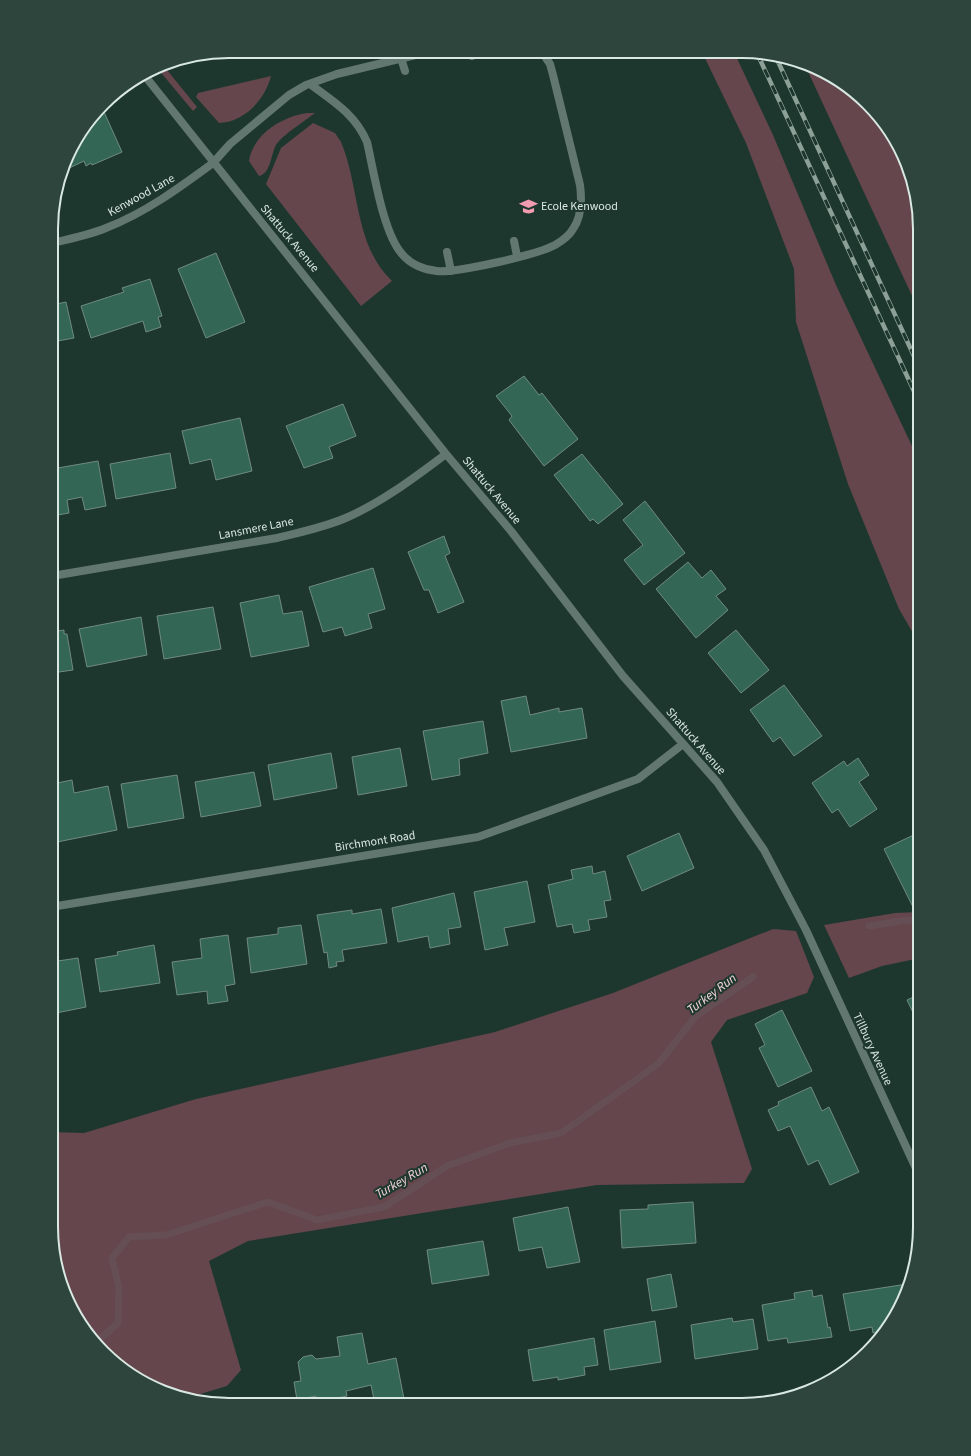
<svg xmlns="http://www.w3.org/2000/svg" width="971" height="1456" font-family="'Source Sans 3',sans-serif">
<rect width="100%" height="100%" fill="#1e372e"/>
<!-- green -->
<path fill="#64464c" d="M702,52H734L773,135L836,285L920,463V645L899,609L848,484L796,322L794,269L746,143Z
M804,63L850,88L883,120L906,161L920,229V313Z
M163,65L197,107L193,111L158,69Z
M271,76C265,100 244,122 219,123L196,97L198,93Z
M308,113H315C305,121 279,137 275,147C271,156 270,174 259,176L249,161C253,134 283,116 308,113Z
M313,123L335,133L341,142C360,187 354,245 392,281L361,306L266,184L281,148Z
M920,912V958L882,966L849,978L824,925L895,913Z
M773,929L796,931L814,977L807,993L727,1020L711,1042L752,1169L744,1183L597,1185L248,1241L209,1261L241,1370L227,1386L187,1398L161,1392L121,1368L88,1336L65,1295L51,1227V1132L84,1133L196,1099L495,1032L613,993Z"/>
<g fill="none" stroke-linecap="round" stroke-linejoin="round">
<!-- stream -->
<path stroke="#654f55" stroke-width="7" d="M869,926L906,920L920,921
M95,1343L118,1323L119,1288L112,1258L129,1237L166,1235L268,1202L317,1220L384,1207L447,1166L510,1143L561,1133L658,1064L696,1016L753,977"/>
</g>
<!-- building -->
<path fill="#346656" stroke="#6f8b81" d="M104,112L122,152L92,165L91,163L86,166L84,161L65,170L75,140L94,117Z
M216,253L245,322L206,338L178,269Z
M150,279L162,316L158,317L161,327L146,332L143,321L91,338L81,306L124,292L122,288Z
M66,302L74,338L52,342V305Z
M524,376L539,395L542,393L578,439L544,466L509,420L512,416L496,396Z
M343,404L356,436L329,447L333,458L304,468L286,426Z
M240,418L252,471L216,480L211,459L190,464L182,431Z
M170,453L176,488L116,499L110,464Z
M582,454L623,504L598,524L593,519L590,521L554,475Z
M98,461L106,506L85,510L82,497L67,500L69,513L52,516V469Z
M645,501L685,553L644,585L624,560L643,545L623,520Z
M444,536L450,553L445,556L464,602L438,613L429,590H424L408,552Z
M688,562L702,578L711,570L726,589L716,596L728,610L696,638L656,589Z
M373,568L385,609L368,614L372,628L345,636L342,627L323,632L309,587Z
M279,595L283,614L302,611L309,646L251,657L240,603Z
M213,607L221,649L164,659L157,616Z
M141,617L147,655L87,667L79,629Z
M64,630V634H67L73,670L52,673V632Z
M736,630L769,670L741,693L708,653Z
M784,685L822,736L794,756L780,737L773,742L750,710Z
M526,696L530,715L559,708V712L582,708L587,738L511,752L501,701Z
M483,721L488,753L459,759L460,775L432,780L423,731Z
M400,748L407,786L358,795L352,757Z
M331,753L337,788L274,800L268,765Z
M858,758L869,775L859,782L877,809L850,827L838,809L832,813L812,783L844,761L847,766Z
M254,772L261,806L201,817L195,782Z
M177,775L184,818L128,828L121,784Z
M72,780L74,793L108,786L117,830L52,843V784Z
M920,832V911L916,913L884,849Z
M679,833L694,868L642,891L627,856Z
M592,866L593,874L605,871L611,900L604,901L607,917L588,920L590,930L574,933L572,924L557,927L548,885L573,879L571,870Z
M527,881L535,922L504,928L508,945L485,950L474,892Z
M454,893L461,927L448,929L450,944L430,948L428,936L398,942L392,908Z
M381,909L387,943L342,950L344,961L336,962L337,966L329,968L327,952L324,953L317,915L352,910V914Z
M301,925L307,964L251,973L247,938L278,934V928Z
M228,935L235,984L225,986L228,1001L208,1004L207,991L177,995L172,962L202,958L200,939Z
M154,945L160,983L100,992L95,959L118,955L117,952Z
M78,958L86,1007L51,1014V962Z
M920,994V1025H919L907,1000Z
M782,1010L812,1071L778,1087L759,1048L765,1045L755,1024Z
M811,1087L822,1111L829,1107L859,1172L830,1185L818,1160L808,1165L790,1126L778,1131L768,1110L779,1105L778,1102Z
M693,1202L696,1243L622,1248L620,1210L648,1209V1205Z
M568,1207L580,1262L547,1268L542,1247L519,1251L513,1218Z
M483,1241L489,1275L432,1284L427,1250Z
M671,1274L677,1307L652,1311L647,1279Z
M907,1284V1295L886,1330L873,1333L872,1327L850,1331L843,1294Z
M812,1290L813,1297L822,1295L828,1328L830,1327L832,1337L788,1343L787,1338L768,1341L762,1305L795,1299L794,1293Z
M732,1318L733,1322L753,1319L758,1349L695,1359L691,1325Z
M655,1321L661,1362L610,1370L604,1330Z
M362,1333L368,1364L396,1358L404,1399L375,1404L371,1385L346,1391L347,1396L317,1402L316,1396L297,1400L294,1382L301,1381L298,1362L303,1357L312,1355L316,1359L340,1356L337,1337Z
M594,1338L598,1365L584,1367L585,1375L558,1380V1377L533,1381L528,1350Z"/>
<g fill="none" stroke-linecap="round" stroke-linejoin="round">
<!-- lane -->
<path stroke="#627770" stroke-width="8" d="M471,52L472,56
M401,58L405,71
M310,84C333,101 355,114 367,142C374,172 383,233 402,254C410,264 424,270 437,271C457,273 536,255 555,245C562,241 569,236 573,229C582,216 582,200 580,185L553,75L550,64L542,52
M213,163L230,144L289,95L306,85L337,74L428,52
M514,241L517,256
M447,252L451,271"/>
<!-- street -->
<path stroke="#627770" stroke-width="8" d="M145,76L446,454L511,531L623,676L717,782L764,850L806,930L920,1177
M52,243C70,239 89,235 106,228C145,213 179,188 213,163
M52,576L277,538C301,532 326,527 348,517C384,501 415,477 446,454
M51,907L478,837L638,779L683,744"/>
<defs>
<path id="rail" d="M757,53L920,404
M775,55L920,369"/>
</defs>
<!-- rail casing -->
<use href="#rail" stroke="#8ca098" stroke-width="4.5"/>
<!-- rail -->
<use href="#rail" stroke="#1e372e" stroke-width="3" stroke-dasharray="9" stroke-linecap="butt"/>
</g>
<!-- icons -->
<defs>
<symbol id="school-bare" viewBox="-9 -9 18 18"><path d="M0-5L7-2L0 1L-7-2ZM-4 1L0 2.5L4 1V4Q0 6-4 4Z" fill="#f29aaf" stroke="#1e372e" stroke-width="2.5" paint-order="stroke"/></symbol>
</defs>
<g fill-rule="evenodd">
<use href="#school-bare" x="516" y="194" width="25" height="25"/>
</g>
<g text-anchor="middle" stroke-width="4" stroke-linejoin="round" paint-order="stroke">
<!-- street labels -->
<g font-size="12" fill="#d9e8e2" stroke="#1e372e">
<text transform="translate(141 195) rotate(-29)" y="4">Kenwood Lane</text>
<text transform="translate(290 238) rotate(50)" y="4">Shattuck Avenue</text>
<text transform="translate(492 490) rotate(50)" y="4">Shattuck Avenue</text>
<text transform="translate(256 528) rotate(-11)" y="4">Lansmere Lane</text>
<text transform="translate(696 741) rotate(49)" y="4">Shattuck Avenue</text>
<text transform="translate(375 841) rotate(-9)" y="4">Birchmont Road</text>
<text transform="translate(873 1049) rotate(65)" y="4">Tillbury Avenue</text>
</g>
<!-- poi labels -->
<g font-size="12" fill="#d9e8e2" stroke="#1e372e" text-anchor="start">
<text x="541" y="210">Ecole Kenwood</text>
</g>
<!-- water labels -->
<g font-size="13" font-style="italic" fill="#f5d5db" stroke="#1e372e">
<text transform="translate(711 993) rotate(-37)" y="5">Turkey Run</text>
<text transform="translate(401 1180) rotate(-30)" y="5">Turkey Run</text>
</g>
</g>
<!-- crop -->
<path d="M0 0H971V1456H0ZM229 58H742A171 171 0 0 1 913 229V1227A171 171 0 0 1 742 1398H229A171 171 0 0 1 58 1227V229A171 171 0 0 1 229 58Z" fill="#2d453c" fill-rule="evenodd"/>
<path fill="none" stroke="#d9e8e2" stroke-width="2" d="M229 58H742A171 171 0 0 1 913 229V1227A171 171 0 0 1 742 1398H229A171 171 0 0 1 58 1227V229A171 171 0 0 1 229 58Z"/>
</svg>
